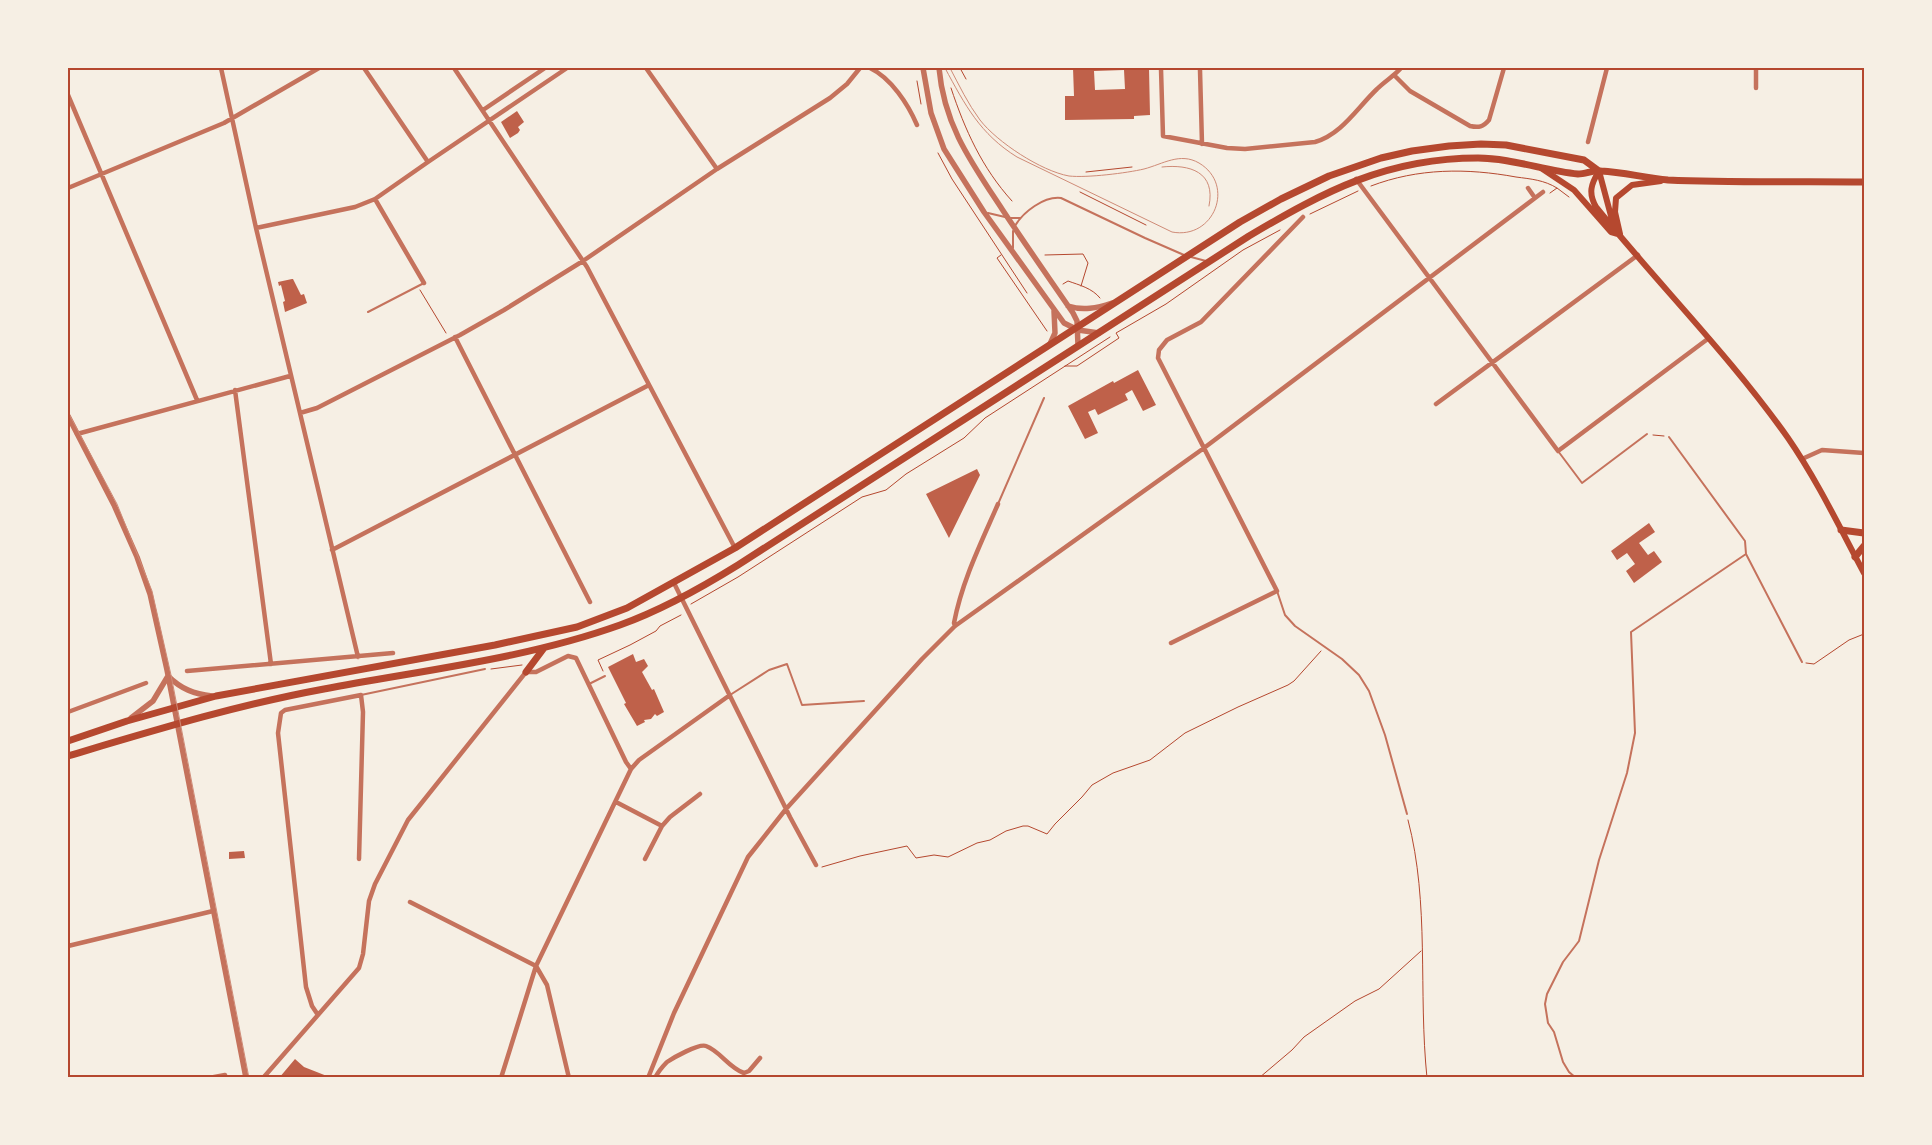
<svg xmlns="http://www.w3.org/2000/svg" width="1932" height="1145" font-family="'Alegreya Sans',sans-serif">
<rect width="100%" height="100%" fill="#f6efe4"/>
<!-- building -->
<path fill="#bf614a" fill-rule="evenodd" d="M1073,68H1149L1150,115L1134,116V119L1065,120V96H1074ZM1124,70L1125,89L1095,90L1094,71Z
M517,111L524,122L518,127L520,130L518,133L510,138L501,122Z
M292,279H293L301,295L304,294L307,303L285,312L283,302L285,301L281,285L279,286L278,282Z
M1138,370L1156,405L1143,411L1132,390L1125,394L1128,400L1098,415L1095,409L1088,412L1098,433L1085,439L1068,406L1113,381L1114,383Z
M977,469L980,475L949,538L926,494Z
M1649,523L1655,532L1639,543L1648,555L1654,551L1662,562L1634,583L1626,571L1635,564L1627,553L1617,560L1611,551Z
M633,654L636,662L644,659L648,666L642,672L652,690L654,689L664,712L657,716L655,714L651,719L644,720L645,722L637,726L624,704L626,703L608,667Z
M244,851L245,858L229,859V852Z
M295,1059L304,1067L332,1078H279Z"/>
<g fill="none" stroke-linecap="round" stroke-linejoin="round">
<!-- path -->
<path stroke="#b5482f" stroke-width="1" d="M960,68L966,79
M917,81L921,104
M951,88C965,130 982,168 1012,201
M938,153L952,179L1027,293
M1086,172L1132,167
M1371,186C1418,168 1467,168 1516,177C1531,179 1544,180 1557,188
M1080,192L1146,225
M1550,193L1557,188L1569,197
M1310,214L1358,191
M1001,255L997,258L1047,331
M1045,255L1083,254L1088,263L1081,286
M1063,284L1068,281C1079,285 1092,288 1100,298
M420,290L446,333
M1065,366H1077L1119,338L1116,333L1166,304L1243,250L1280,230
M1653,435L1664,436
M691,604L738,577L862,497L886,490L906,474L964,438L985,418L1110,337
M1806,663L1814,664L1849,640L1864,634
M491,669L522,665
M603,671L598,660L630,645L656,631L660,626L681,615
M1408,820C1430,904 1418,991 1427,1078
M822,867L860,856L907,846L916,858L934,855L948,857L977,843L990,840L1006,831L1023,826H1028L1047,834L1055,824L1082,797L1092,785L1113,773L1150,760L1185,733L1238,707L1288,685L1294,681L1321,651
M1259,1078L1292,1050L1304,1037L1355,1001L1379,989L1421,951"/>
<!-- service -->
<path stroke="#c5725c" stroke-width="2" d="M988,213L1005,217
M1010,218H1020
M1015,226C1023,212 1044,196 1061,198L1145,238L1184,255
M1013,248V231
M1191,257L1206,261
M368,312L424,283
M1669,437L1745,541L1746,554L1802,662
M1558,451L1582,483L1647,434
M998,504L1044,398
M1277,591L1285,615L1295,626L1342,659L1359,675L1369,691L1385,735L1407,814
M589,684L605,676
M361,695L485,669
M730,695L769,670L787,664L802,705L864,701
M1576,1078L1569,1072L1563,1062L1554,1032L1548,1023L1545,1004L1547,994L1563,962L1579,941L1599,860L1627,773L1635,733L1631,632L1746,554"/>
<!-- minor -->
<path stroke="#c5725c" stroke-width="4.5" d="M221,68L256,228L358,657
M364,68L428,162L567,68
M454,68L587,267L735,548
M646,68L717,169
M870,68C891,78 908,104 917,125
M1161,69L1163,136L1227,148L1245,149L1315,142C1342,134 1357,108 1377,89C1385,81 1394,76 1401,68
M1200,70L1202,144
M1394,75L1410,91L1470,126C1479,128 1483,127 1489,120L1504,68
M1756,88V68
M68,95L197,400
M483,110L545,68
M1588,142L1607,68
M1356,179L1558,451L1709,338
M68,188L224,123L319,68
M1528,188L1535,198
M375,199L424,283
M256,228L355,207L375,199L428,162
M455,337L590,602
M235,390L271,664
M1436,404L1638,255
M300,413L317,408L460,335L504,310L583,261L717,169L830,98L847,84L860,68
M77,434L290,376
M1802,459L1822,450L1864,453
M332,550L649,385
M674,583L790,817L816,865
M955,626L954,623C962,581 981,543 998,504
M1171,643L1277,591L1158,358L1159,350L1167,340L1201,322L1303,217
M187,671L393,653
M68,712L146,683
M616,802L662,826
M645,859L662,826L670,817L700,794
M410,902L536,966L547,985L569,1078
M68,946L213,911
M318,1015L312,1006L306,987L278,733L281,713L285,710L361,695L363,712L359,859
M209,1078L225,1075
M263,1078L359,968L363,954L369,901L375,884L408,820L526,672H536L568,656L576,658L626,762L631,769
M501,1078L536,966L631,769L639,760L730,695
M648,1078L674,1013L748,857L786,809L922,659L955,626L1204,448L1543,192
M655,1078C658,1072 662,1067 667,1062C673,1058 699,1043 706,1046C720,1051 729,1068 744,1073L749,1071L760,1058"/>
<!-- tertiary -->
<path stroke="#c5725c" stroke-width="5.5" d="M923,68L931,113L944,149L984,212L1064,323L1078,330L1099,333
M939,68C944,125 971,162 1002,209C1025,244 1049,278 1073,313L1077,321L1078,346
M1068,306C1083,311 1097,308 1112,303
M1050,344L1055,333L1054,311
M68,416L114,505L137,557L150,594L167,670L246,1078
M168,676C181,689 194,694 212,696
M131,718L153,701L168,676"/>
<!-- secondary -->
<path stroke="#b5482f" stroke-width="6" d="M1541,168L1574,190L1611,232L1618,234
M1599,171C1591,184 1588,193 1596,207C1659,285 1730,356 1788,438C1817,480 1840,528 1864,573
M1599,171L1611,216L1615,225
M1620,234L1615,212L1616,198L1632,185L1661,181"/>
<!-- primary -->
<path stroke="#b5482f" stroke-width="7" d="M526,672L544,648
M68,741L127,721L216,696L495,645L577,627L627,608L735,548L1240,222L1281,199L1329,176L1381,158L1412,151L1449,146L1481,144L1506,145L1584,160L1599,171
M68,756C152,731 237,705 324,689C423,670 525,659 620,625C662,610 701,588 738,565L1249,236C1325,191 1387,158 1478,158C1512,158 1545,171 1578,174C1586,174 1593,170 1601,171C1623,172 1645,178 1668,180C1733,183 1799,181 1864,182"/>
<!-- trunk -->
<path stroke="#b5482f" stroke-width="7" d="M1841,530L1864,533
M1855,557L1864,546"/>
<!-- tram -->
<path stroke="#cf8b77" stroke-width="1" d="M945,68C965,105 980,134 1017,157L1172,232C1214,240 1236,185 1199,163C1180,152 1163,164 1144,169C1127,173 1087,178 1069,176C1041,171 997,142 980,120C968,104 959,85 950,68
M1162,167C1190,164 1216,172 1209,206
M68,412L117,504L152,591L171,675L249,1078"/>
</g>
<!-- border -->
<rect width="1932" height="1145" fill="none" stroke="#f6efe4" stroke-width="138"/>
<rect x="69" y="69" width="1794" height="1007" fill="none" stroke="#b5482f" stroke-width="2"/>
</svg>
